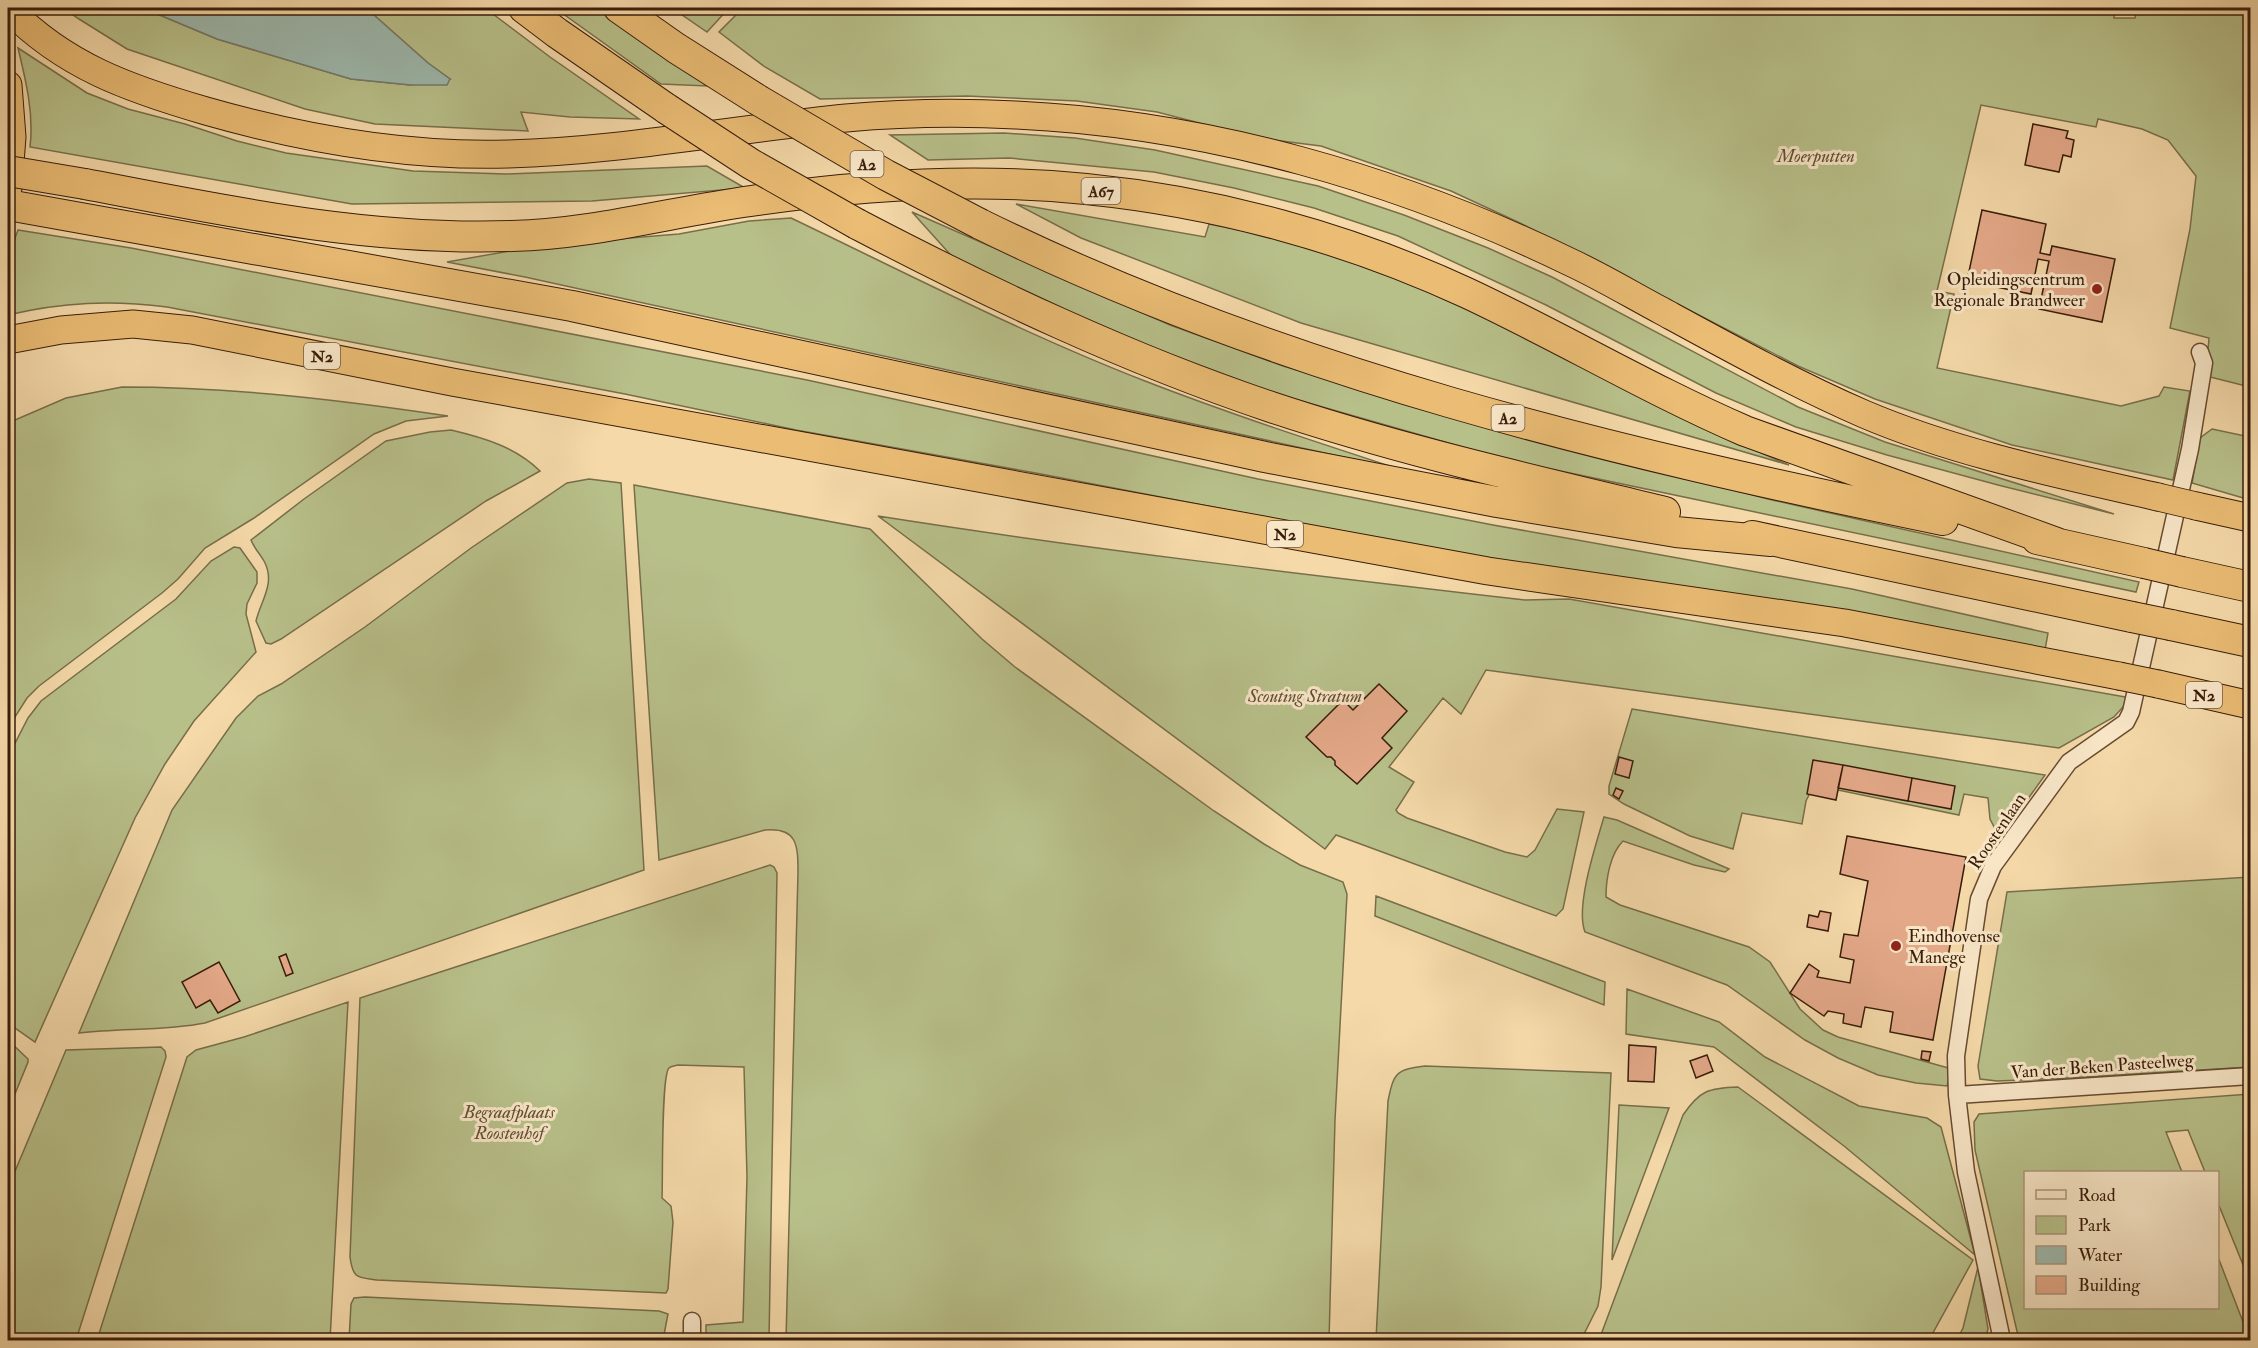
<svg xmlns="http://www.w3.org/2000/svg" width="2258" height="1348" font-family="'IM FELL Double Pica',serif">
<rect width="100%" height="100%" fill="#f5d9a9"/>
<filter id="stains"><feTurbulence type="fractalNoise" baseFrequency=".00333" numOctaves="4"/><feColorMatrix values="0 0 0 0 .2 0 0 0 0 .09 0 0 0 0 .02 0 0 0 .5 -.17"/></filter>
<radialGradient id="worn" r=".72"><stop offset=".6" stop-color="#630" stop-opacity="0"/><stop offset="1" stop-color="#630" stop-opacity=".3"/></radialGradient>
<!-- green -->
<path fill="#b8c08a" stroke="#786e4a" stroke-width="1.5" d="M63,8H143L217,39L351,79L411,85L450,79L428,63L366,8H485L550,57L639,119L570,117L521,112L528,131L375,124L305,109L127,49L79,19Z
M555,8H599L707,86L661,84Z
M672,8H729L707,32Z
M743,8H2115L2114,18H2135L2137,8H2250V387L2206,376L2209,338L2170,328L2190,229L2196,176L2168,140L2142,129L2098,119L2096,127L1981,105L1937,291L1954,294L1937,368L2121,406L2159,396L2164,387L2190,391L2173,480L2012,445L1875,399L1798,366L1522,224L1451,191L1321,146L1257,138L1157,112L1077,101L967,96L820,99L765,67L719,32Z
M18,48L87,93L128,109L185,124L237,141L286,153L413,171L506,174L707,166L745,188L592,201L352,204L30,147C34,114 26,81 18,48Z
M1004,133L1075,138L1155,150L1318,186L1404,215L1488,248L1552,277L1798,407L1885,442L2114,514L1998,485L1887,455L1796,427L1716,393L1546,305L1398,236L1314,208L1234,188L1154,172L1009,158L928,160L890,135Z
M1016,204L1205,237L1209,224L1302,242L1458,303L1692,423L1789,465L1301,323L1081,238Z
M912,212L1170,325L1283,366L1517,434L1772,500L2139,582L2136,592L1508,460L1277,394L1151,347L957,262Z
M791,218C908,274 1024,334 1145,381C1230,414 1316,442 1402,470L525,277L447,262L544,245L679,234L749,221Z
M18,230L131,248L807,380L1258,479L1493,525L1852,589L2048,633L2045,650L1488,560L1041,474L796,430L625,394L167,307C111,300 63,302 8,315V257Z
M122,387C232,387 340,400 448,416L406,421L374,434L254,518L205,548L178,579L162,593L39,686L27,698L8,728V423L66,398Z
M2212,429L2250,437V500L2192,483L2200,438Z
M451,430C485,438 515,447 540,471L486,501L281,639L271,644L266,643L256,621C261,600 276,583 264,561C260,554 254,548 251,540L304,499L386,441L430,432Z
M589,479L621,483L644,870L205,1023C165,1031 121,1028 79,1033L172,810L236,718L258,696L281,684L365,627L471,548L567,483Z
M634,485L870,529L982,639L1015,667L1214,811L1264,844L1300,865L1343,882L1347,894L1335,1120L1329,1340H786L798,872C798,845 797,827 765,830L659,860Z
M878,516C1093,550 1309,575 1525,600L1569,599L2131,698L2114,717L2059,748L1486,670L1461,714L1443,698L1389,767L1414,782L1396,810L1398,813L1407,818L1505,852L1527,857L1535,850L1557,809L1584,812L1563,909L1556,916L1336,835L1325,849Z
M234,547L240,548L257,572V583L247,604L246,614L256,652L194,721L165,764L135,818L35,1042L8,1023L9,755L28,718L41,701L176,599L211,561Z
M1632,709L2045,775L2000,838L1990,819L1988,798L1964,794L1959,815L1814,785L1806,801L1802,824L1742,813L1733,849L1690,836L1624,804L1609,794V786Z
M1604,817L1617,820L1729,869L1725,872L1694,865L1623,841C1610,854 1606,879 1606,897L1620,905L1749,947L1770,962L1800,1009L1823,1030L1838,1037L1952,1069L1947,1086L1916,1083L1878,1075L1838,1058L1805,1040L1727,985L1585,932C1575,907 1596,844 1604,817Z
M770,865L774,867L777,873L769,1340H706V1325L743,1322L747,1177L744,1067L678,1065C675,1066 671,1066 669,1068C661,1076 663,1180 662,1198L671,1206L673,1222L668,1289L666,1293L377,1280C357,1277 353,1279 350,1257L360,998Z
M2250,877V1067L2070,1078L1997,1081L1980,1079L1978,1066L2007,892Z
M1376,896L1605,982L1604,1005L1375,916Z
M1627,989L1719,1022L1765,1057L1859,1106L1927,1118L1941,1127L1975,1255L1844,1146L1714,1047L1626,1034Z
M348,1002L330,1340H97L187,1057L196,1050L244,1037Z
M8,1040L28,1059V1062L8,1111Z
M161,1047L165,1051L166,1057L76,1340H8V1188L66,1050Z
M1425,1066L1611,1073L1601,1287L1598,1306L1581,1340H1376L1388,1101C1394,1072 1396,1070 1425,1066Z
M1738,1087L1973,1260L1929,1340H1599L1683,1115C1700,1090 1709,1088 1738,1087Z
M2250,1094V1282L2218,1203V1172H2205L2188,1130L2166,1132L2182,1172H2026V1308H2218V1257L2250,1340H2019L1975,1150L1974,1122L1979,1114Z
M1619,1105L1669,1108L1612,1260Z
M1978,1267L1988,1329L1985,1340H1957L1963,1328Z
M365,1297L659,1311L668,1314L663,1340H349L351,1304L354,1298Z"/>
<!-- water -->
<path fill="#9db9ae" stroke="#757a6c" stroke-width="1.5" d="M143,8H366L428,63L450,79L447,85H411L351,79L217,39Z"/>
<!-- building -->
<path fill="#e4a989" stroke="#391c09" stroke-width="1.5" d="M2033,124L2068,131L2066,138L2074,140L2071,157L2063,155L2059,172L2025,165Z
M1982,210L2046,224L2040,253L2050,255L2052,246L2115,259L2102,322L2039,309L2049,261L2038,259L2031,294L1967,281Z
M1379,684L1407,711L1382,738L1392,748L1357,784L1335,765V761L1331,757H1327L1306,737L1343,700L1353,710Z
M1619,757L1633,761L1629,778L1615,774Z
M1813,760L1843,765L1836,800L1807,794Z
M1843,765L1912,778L1908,801L1838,788Z
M1912,778L1955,786L1951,809L1908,801Z
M1616,788L1623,791L1619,799L1613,795Z
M1847,836L1966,857L1933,1040L1890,1032L1893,1012L1865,1007L1861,1027L1843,1023L1844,1014L1828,1011L1824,1016L1790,993L1809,964L1819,971L1817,977L1850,983L1854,960L1840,957L1844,934L1858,936L1868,881L1840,874Z
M1820,911L1831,913L1828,931L1807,927L1809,915L1818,917Z
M286,954L293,973L286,976L279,957Z
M219,962L240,1001L218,1013L210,1000L196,1008L182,982Z
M1629,1045L1656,1047L1654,1082L1628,1081Z
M1922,1051L1931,1052L1929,1061L1921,1059Z
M1707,1055L1713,1071L1696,1078L1690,1061Z"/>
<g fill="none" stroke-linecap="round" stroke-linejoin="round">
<defs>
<path id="minor" d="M1957,1095L2250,1076
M692,1321V1340
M2002,1340L1966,1172L1957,1095L1956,1056L1979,899L1993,866L2069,762L2126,722L2131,712L2190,449L2204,363L2200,352"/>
<path id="trunk" d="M8,8C64,66 130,89 206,111C304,139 405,157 508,154C621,151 733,129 846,118C902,113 960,112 1016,115C1209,124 1399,179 1572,263C1602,277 1632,295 1662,311C1728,347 1795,384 1864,414C1955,453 2062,475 2158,497
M8,85L12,137L8,188
M8,340L61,330L133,324L192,330L452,382L1488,571L1845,623L2119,676
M2196,506L2250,518
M2158,684L2250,705"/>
<path id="motorway" d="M524,8L557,33L667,109
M619,8L676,48L758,100
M85,184C226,211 367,241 512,236C593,234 671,212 751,201C859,185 978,178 1086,189C1217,202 1348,238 1467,293C1561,337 1650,390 1745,431L2057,543
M8,205L572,306L1265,457L1497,502L1676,532L1771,541
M857,224C991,294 1128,359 1271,407C1400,450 1533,480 1665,512
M980,224C1285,374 1611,452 1943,520
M1752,536L2132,617
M2037,539L2144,563
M2182,572L2250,587
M2171,625L2250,642"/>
</defs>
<!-- minor casing -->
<use href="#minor" stroke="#684b31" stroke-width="19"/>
<!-- trunk casing -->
<use href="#trunk" stroke="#391c09" stroke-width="29"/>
<!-- motorway casing -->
<use href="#motorway" stroke="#391c09" stroke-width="32"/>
<!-- minor -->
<use href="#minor" stroke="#f8e6c7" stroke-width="16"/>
<!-- trunk -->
<use href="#trunk" stroke="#eabc74" stroke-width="27"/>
<!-- motorway -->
<use href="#motorway" stroke="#eabc74" stroke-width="30"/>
<defs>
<path id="trunk-bridge" d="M2158,497L2196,506
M2119,676L2158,684"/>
<path id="motorway-bridge" d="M758,100L886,175L980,224
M667,109L751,164L857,224
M8,171L85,184
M2144,563L2182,572
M2132,617L2171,625"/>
</defs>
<!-- trunk-bridge casing -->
<use href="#trunk-bridge" stroke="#391c09" stroke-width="29" stroke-linecap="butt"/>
<!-- motorway-bridge casing -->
<use href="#motorway-bridge" stroke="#391c09" stroke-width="32" stroke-linecap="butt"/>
<!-- trunk-bridge -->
<use href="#trunk-bridge" stroke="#eabc74" stroke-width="27"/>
<!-- motorway-bridge -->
<use href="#motorway-bridge" stroke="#eabc74" stroke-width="30"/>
</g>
<!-- markers -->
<g fill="#8f2418" stroke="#f8e6c7" stroke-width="2">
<circle cx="2097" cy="289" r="6"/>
<circle cx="1896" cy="946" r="6"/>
</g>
<g text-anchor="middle" stroke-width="6" stroke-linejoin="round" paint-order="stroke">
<!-- shield labels -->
<g fill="#f8e6c7" stroke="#725942" stroke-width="1.5">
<rect x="850.5" y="151" width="33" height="26" rx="4.5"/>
<rect x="1081.5" y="178" width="39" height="26" rx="4.5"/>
<rect x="304" y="343" width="36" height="26" rx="4.5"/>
<rect x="1491.5" y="405" width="33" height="26" rx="4.5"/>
<rect x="1267" y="521" width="36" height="26" rx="4.5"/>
<rect x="2186" y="682" width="36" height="26" rx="4.5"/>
</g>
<g font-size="16" font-weight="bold" fill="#391c09">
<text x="867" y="170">A2</text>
<text x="1101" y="197">A67</text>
<text x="322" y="362">N2</text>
<text x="1508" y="424">A2</text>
<text x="1285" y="540">N2</text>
<text x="2204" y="701">N2</text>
</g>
<!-- park labels -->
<g font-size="18" font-style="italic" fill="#5f4d30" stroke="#f8e6c7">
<text x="1816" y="162">Moerputten</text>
<text x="1305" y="702">Scouting Stratum</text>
<text x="509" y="1118">Begraafplaats<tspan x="509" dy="21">Roostenhof</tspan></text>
</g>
<!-- poi labels -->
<g font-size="18" fill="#391c09" stroke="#f8e6c7" text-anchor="end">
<text x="2085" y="285">Opleidingscentrum<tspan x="2085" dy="21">Regionale Brandweer</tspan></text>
<text x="1908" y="942" text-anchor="start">Eindhovense<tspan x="1908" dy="21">Manege</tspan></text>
</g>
<!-- street labels -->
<g font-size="18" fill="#391c09" stroke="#f8e6c7">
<text transform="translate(1997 831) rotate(-56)" y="6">Roostenlaan</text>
<text transform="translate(2102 1066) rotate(-4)" y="6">Van der Beken Pasteelweg</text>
</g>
</g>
<!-- margin -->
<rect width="2258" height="1348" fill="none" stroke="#f5d9a9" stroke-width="30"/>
<rect x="9" y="9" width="2240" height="1330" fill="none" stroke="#391c09" stroke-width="3"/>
<rect x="15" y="15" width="2228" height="1318" fill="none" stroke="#391c09" stroke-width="1.5"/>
<!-- legend -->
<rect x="2024" y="1171" width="195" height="138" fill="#f8e6c7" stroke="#ac957b" stroke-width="1.5"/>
<rect x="2036" y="1190" width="30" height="9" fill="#f8e6c7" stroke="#ac957b" stroke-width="1.5"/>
<text x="2078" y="1201" font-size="18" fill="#391c09">Road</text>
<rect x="2036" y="1216" width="30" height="18" fill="#b8c08a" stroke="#ac957b" stroke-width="1.5"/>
<text x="2078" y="1231" font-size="18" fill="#391c09">Park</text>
<rect x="2036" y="1246" width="30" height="18" fill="#9db9ae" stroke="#ac957b" stroke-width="1.5"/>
<text x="2078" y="1261" font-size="18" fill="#391c09">Water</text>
<rect x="2036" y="1276" width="30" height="18" fill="#e4a989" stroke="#ac957b" stroke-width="1.5"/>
<text x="2078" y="1291" font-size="18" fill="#391c09">Building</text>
<rect width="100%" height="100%" filter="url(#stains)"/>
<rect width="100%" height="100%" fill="url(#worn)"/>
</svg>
